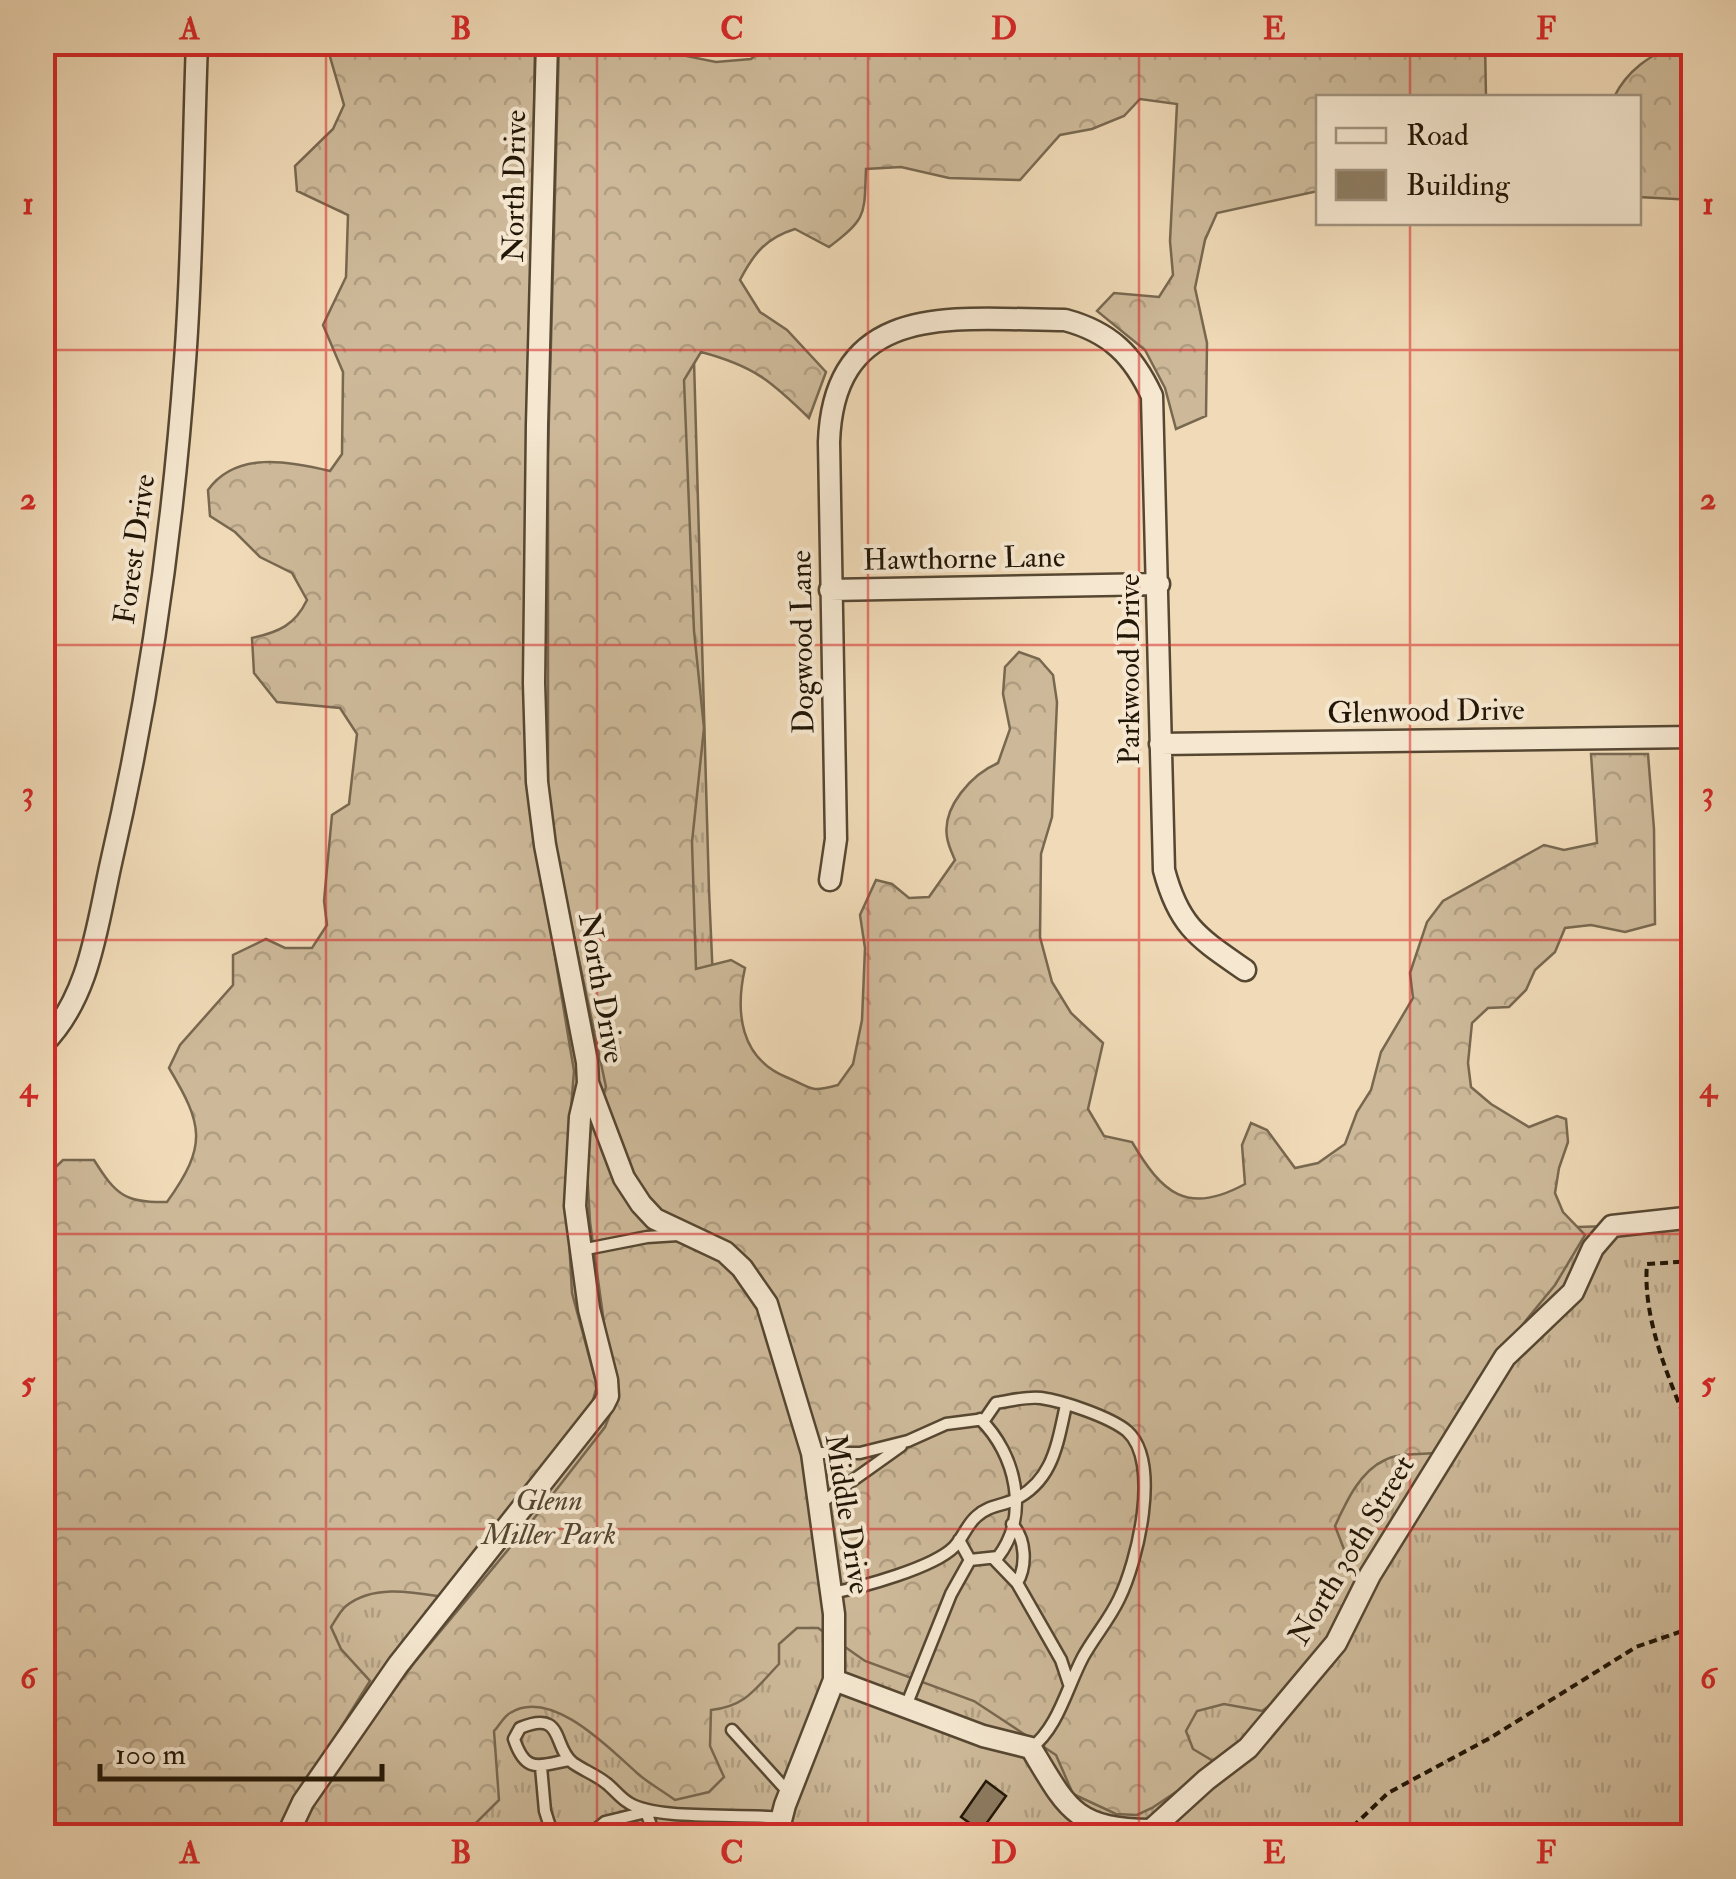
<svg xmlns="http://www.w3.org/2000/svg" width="1736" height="1879" font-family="'IM FELL Double Pica',serif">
<defs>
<pattern id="grass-tufts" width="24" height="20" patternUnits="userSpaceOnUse" patternTransform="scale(2.5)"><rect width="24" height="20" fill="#cdb999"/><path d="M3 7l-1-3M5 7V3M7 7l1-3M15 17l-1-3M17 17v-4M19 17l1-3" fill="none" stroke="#b09e82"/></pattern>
<pattern id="forest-crowns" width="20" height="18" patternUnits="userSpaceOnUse" patternTransform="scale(2.5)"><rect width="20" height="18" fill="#cdb999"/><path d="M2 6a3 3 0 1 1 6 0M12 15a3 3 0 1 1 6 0" fill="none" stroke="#b09e82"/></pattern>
</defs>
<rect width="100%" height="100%" fill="#f0dab7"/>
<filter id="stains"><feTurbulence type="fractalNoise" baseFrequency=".002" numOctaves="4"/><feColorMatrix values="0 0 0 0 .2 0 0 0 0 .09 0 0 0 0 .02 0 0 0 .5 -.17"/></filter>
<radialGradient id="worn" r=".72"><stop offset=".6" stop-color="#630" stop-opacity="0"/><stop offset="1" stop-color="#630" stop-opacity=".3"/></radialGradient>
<!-- grass -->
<path fill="url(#grass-tufts)" stroke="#786850" stroke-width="2.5" d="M364,43H685L709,890L725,1252L1612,1226L1693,1217V1836H43L42,1252L374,1250Z"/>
<!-- forest -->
<path fill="url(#forest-crowns)" stroke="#786850" stroke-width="2.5" d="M772,42L1485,43L1486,97L1318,98V191L1217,213L1205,240L1195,288L1207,343L1206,416L1176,429L1165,388L1145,350L1097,311L1114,293L1159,297L1173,275L1170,241L1177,104L1140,99L1124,116L1092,129L1060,135L1020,180L949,178L901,167L866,169C864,214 868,218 829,247L795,229C766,238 754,253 740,280L760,312L787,330L826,372L809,418C771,381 754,366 701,352L684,380L694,631L704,728L692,842L696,969L731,960L745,968C735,1012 740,1058 786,1077C813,1088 808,1093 838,1085L853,1064L862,1020L865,948L860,915L876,880L892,884L909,898L929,897L955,860C952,853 948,845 947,837C942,807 972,774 998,763L1010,729L1003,694L1005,667L1019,652L1039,659L1053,675L1057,702L1052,817L1041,854L1040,937L1052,982L1071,1013L1103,1043L1088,1109L1104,1136L1132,1142C1162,1193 1187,1216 1245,1184L1242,1145L1251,1123L1267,1130L1295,1168L1318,1163L1345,1144L1357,1112L1371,1090L1381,1052L1413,998L1410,973L1427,922L1443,901L1544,845L1564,850L1597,843L1591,754H1648L1654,829L1655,924L1625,932L1591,925L1565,928L1555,952L1535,970L1526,990L1509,1007L1488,1008L1472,1023L1468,1063L1471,1087L1491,1104L1529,1127L1557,1116L1566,1119L1568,1142L1559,1168L1555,1193L1563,1212L1585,1235L1555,1285L1478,1379L1456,1420L1434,1453C1420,1455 1397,1453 1385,1460C1360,1471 1346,1502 1335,1526L1357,1583C1329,1635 1311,1677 1262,1711L1224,1704L1197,1711L1186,1731L1193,1749L1213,1761L1194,1780L1152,1808L1137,1815L1116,1814L1073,1794L1056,1755L974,1701L865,1661L818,1628H797L779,1644V1664C755,1689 746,1706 711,1710L710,1746L724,1777L709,1792L675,1800C663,1791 648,1783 637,1773C609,1748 551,1687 510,1713C504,1716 499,1726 494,1731L499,1800L463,1836H297L326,1783L414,1663L532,1521L605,1427L615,1402L590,1222L587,1171L589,1136L606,1087L548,814V455L559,43H678L686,56L716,62L751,59Z
M326,43H535L525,692L528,794L574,1071L568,1146V1221L572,1293L597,1386L590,1410L443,1597C413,1592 373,1584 346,1606C340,1611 335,1621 331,1627L341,1649L370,1681L300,1793L279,1836H43V1179L63,1160H94C116,1195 125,1203 167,1202C208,1145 203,1125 169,1068L180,1045L233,985V955L266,939L285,948H312L327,925L324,901L332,815L349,804L357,734L340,708L277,702L254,673L252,638C279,632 295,625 307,600L292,573L260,557L235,532L210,516L208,490C236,451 288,461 330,471L342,454L343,372L323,325L346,277L348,215L297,191L295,166L333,129L344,105Z
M1676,43H1693V200L1639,197L1638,98L1614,97C1628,69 1649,57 1676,43Z"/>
<!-- building -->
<path fill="#8d7c62" stroke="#221606" stroke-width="2.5" d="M986,1781L1006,1796L981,1831L961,1817Z"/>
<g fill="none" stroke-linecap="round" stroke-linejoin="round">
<defs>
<path id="service" d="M581,1250L647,1237L678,1235
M813,1453H860L908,1441L946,1424L985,1419L996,1403C1010,1401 1027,1396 1041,1398C1063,1401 1110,1417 1127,1431C1162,1462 1137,1563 1119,1599C1109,1620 1094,1637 1083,1657C1067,1687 1058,1728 1031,1748
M821,1503L901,1446
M1012,1524C1026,1539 1027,1566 1017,1583
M993,1558L1017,1583L1061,1660L1069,1684
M970,1560L998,1557C1030,1515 1016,1454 980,1419
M832,1593C862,1587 933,1568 954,1547C963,1538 967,1524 977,1516C988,1506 999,1506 1012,1501C1053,1482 1057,1445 1066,1405
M906,1706L951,1594L970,1560L959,1540
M732,1730L789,1793
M569,1760C539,1765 526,1775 514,1739L520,1728C565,1709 552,1747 573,1763C583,1770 596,1775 606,1783C614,1789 620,1798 629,1803C657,1821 743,1813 781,1818
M541,1767L545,1811L553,1836
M588,1836L605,1822L646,1812L655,1836"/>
<path id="minor" d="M830,590L1159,584
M1160,744L1694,737
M830,880L836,839L829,442C834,297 960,320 1065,320C1110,332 1133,355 1152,396L1164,870C1179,927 1199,938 1245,970
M42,1045C90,998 97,925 111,863C149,699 173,529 185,361C193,255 193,148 197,42
M588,1083L624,1178L641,1204L655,1219L725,1252L742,1268L767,1304L812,1453L834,1614V1680L785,1805L777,1836
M834,1680L983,1736L1031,1748C1068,1810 1075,1829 1151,1830L1206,1780L1248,1748L1336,1643L1370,1575L1505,1357L1573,1292L1593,1248L1612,1226L1694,1217
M287,1836L303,1802L398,1665L604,1404L608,1396L607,1380L589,1309L575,1206L580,1117L588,1083L587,1062L545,845L537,782L534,683L537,425L547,42"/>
</defs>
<!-- service casing -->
<use href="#service" stroke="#564732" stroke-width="15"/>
<!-- minor casing -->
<use href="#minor" stroke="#564732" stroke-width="25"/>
<!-- path -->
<path stroke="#221606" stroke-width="4" stroke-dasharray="8 5" stroke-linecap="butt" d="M1694,1261L1647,1264C1642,1323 1673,1387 1694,1441
M1343,1836L1388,1793L1490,1738L1636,1647L1694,1627"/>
<!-- service -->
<use href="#service" stroke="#f5e7d0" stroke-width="10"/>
<!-- minor -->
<use href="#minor" stroke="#f5e7d0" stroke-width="20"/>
</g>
<!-- grid -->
<path fill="none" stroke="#d62828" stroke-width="2.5" stroke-opacity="0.55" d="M326,42V1836M597,42V1836M868,42V1836M1139,42V1836M1410,42V98M1410,222V1836M42,350H1694M42,645H1694M42,940H1694M42,1234H1694M42,1529H1694"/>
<g text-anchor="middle" stroke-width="8" stroke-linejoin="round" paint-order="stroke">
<!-- street labels -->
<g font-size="30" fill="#221606" stroke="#f5e7d0">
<text transform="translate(514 186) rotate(-89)" y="10">North Drive</text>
<text transform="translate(134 549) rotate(-82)" y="10">Forest Drive</text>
<text transform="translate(964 558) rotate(-1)" y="10">Hawthorne Lane</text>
<text transform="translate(802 642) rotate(-91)" y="10">Dogwood Lane</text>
<text transform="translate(1129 669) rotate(-90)" y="10">Parkwood Drive</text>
<text transform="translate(1426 711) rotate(-1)" y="10">Glenwood Drive</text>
<text transform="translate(602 988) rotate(80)" y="10">North Drive</text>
<text transform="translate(848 1514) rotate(81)" y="10">Middle Drive</text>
<text transform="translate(1351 1550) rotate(-59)" y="10">North 30th Street</text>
</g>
<!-- park labels -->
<g font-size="30" font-style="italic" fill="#554732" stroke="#f5e7d0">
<text x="549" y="1510">Glenn<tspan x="549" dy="34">Miller Park</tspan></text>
</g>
</g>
<!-- margin -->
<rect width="1736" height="1879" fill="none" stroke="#f0dab7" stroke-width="110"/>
<!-- legend -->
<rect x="1316" y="95" width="325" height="130" fill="#f5e7d0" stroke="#a1937f" stroke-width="2.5"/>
<rect x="1336" y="128" width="50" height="15" fill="#f5e7d0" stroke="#a1937f" stroke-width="2.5"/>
<text x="1406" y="145" font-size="30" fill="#221606">Road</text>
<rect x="1336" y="170" width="50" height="30" fill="#8d7c62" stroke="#a1937f" stroke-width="2.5"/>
<text x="1406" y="195" font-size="30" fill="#221606">Building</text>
<!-- scale -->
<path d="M100 1764v15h282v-15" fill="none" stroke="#221606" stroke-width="5"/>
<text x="115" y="1764" font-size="30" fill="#221606" stroke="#f5e7d0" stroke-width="8" paint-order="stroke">100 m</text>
<rect x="55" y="55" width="1626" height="1769" fill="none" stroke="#d62828" stroke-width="4"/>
<g font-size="32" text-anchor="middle" font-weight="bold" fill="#d62828">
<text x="190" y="39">A</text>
<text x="461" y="39">B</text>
<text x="732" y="39">C</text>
<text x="1004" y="39">D</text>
<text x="1274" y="39">E</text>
<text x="1546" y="39">F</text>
<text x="28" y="214">1</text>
<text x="1708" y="214">1</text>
<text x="28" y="509">2</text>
<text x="1708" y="509">2</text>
<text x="28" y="803">3</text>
<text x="1708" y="803">3</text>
<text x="28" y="1098">4</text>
<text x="1708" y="1098">4</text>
<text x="28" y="1393">5</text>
<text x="1708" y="1393">5</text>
<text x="28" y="1688">6</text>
<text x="1708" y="1688">6</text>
<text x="190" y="1863">A</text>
<text x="461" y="1863">B</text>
<text x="732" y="1863">C</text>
<text x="1004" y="1863">D</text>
<text x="1274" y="1863">E</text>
<text x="1546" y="1863">F</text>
</g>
<rect width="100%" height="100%" filter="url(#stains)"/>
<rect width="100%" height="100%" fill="url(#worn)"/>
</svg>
